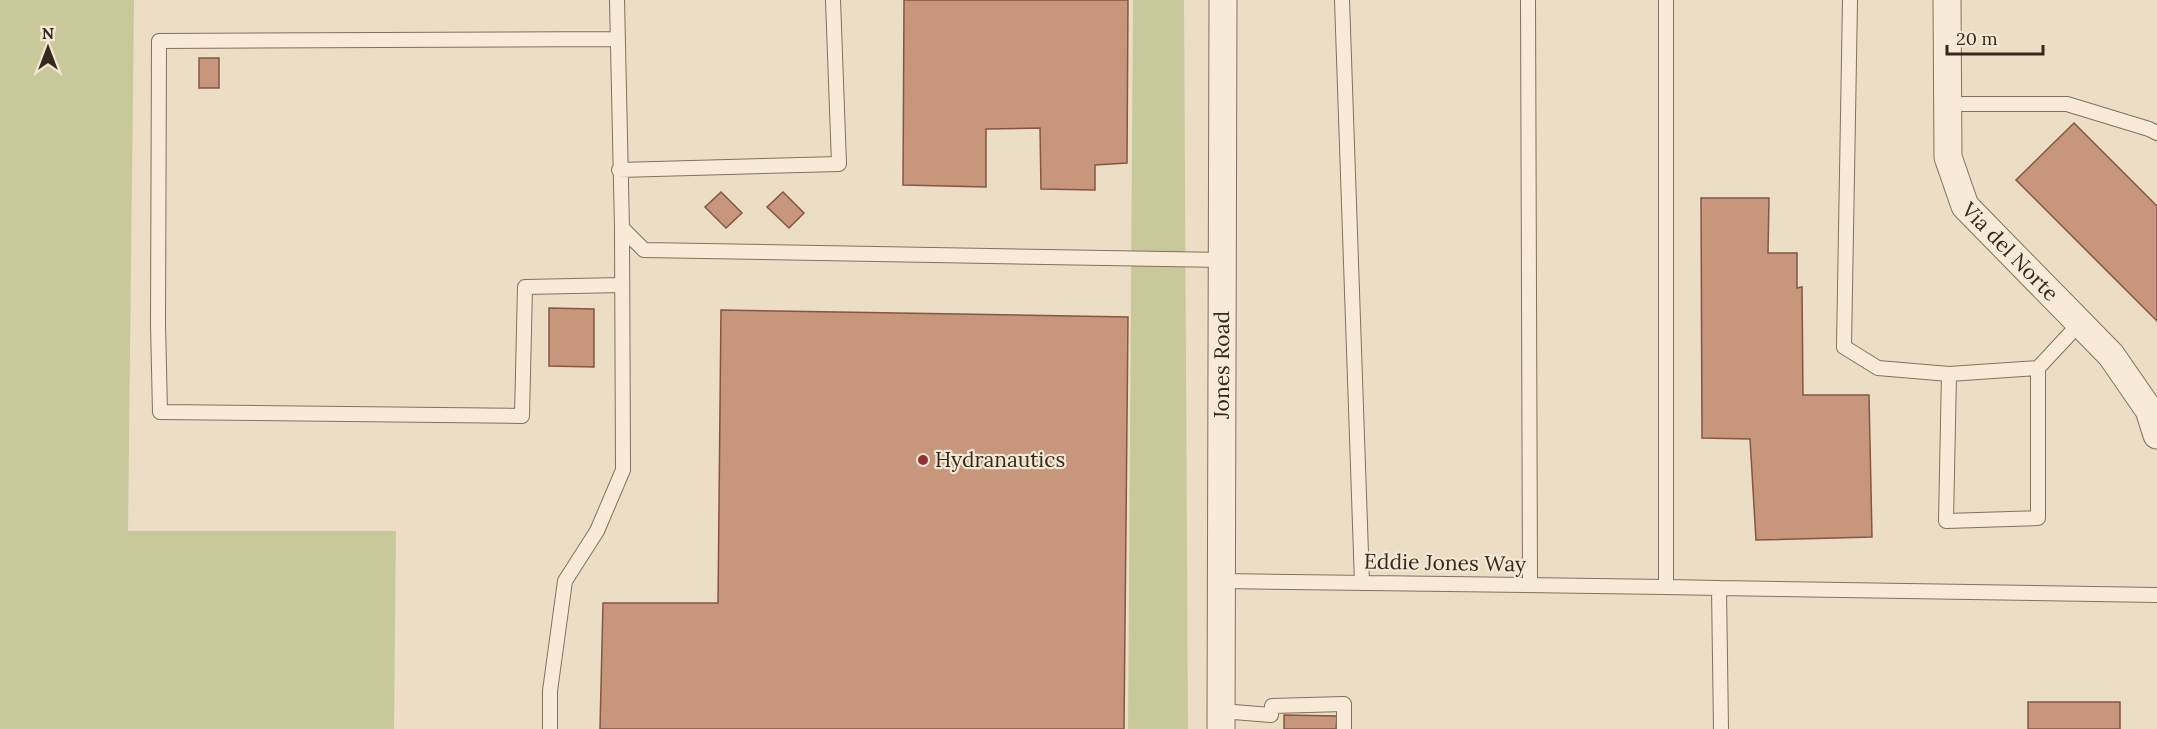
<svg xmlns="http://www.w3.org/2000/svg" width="2157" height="729" font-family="Lora,serif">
<rect width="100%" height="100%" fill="#ecddc5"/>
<!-- green -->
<path fill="#c8c99a" d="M0,0H134L128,531H396L394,729H0Z
M1133,0H1184L1188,729H1128Z"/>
<!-- building -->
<path fill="#c8967d" stroke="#835743" stroke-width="1.5" d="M904,0H1128L1127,163L1095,165V190L1041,189L1040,128L986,129V187L903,185Z
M199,58H219V88H199Z
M2074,123L2157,206V321L2016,180Z
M721,192L742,213L726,228L705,207Z
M783,192L804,213L789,228L767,207Z
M1701,198H1769L1768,253H1797V288L1802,287L1803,395H1869L1872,537L1756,540L1750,439L1702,438Z
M549,308L594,309V367L549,366Z
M721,310L1128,317L1124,729H600L603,603H718Z
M2028,702H2120V729H2028Z
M1284,715L1337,716L1336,729H1284Z"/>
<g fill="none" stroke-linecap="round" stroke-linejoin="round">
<defs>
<path id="service" d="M1342,0L1362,583
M1528,0L1530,585
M1666,0V587L1719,588
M1850,0L1844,347L1878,368L1949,374L2038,368L2080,323
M617,39L159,41L158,324L160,412L522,416L525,287L622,285
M1948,104H2067L2149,129L2157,133
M619,170L839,164L833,0
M622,228L644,250L1224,260
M1949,374L1946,521L2038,518V368
M1223,581L1666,587
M1221,711L1271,715L1272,706L1344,704V729
M550,729V691L565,581L597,531L623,470L622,228L617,0
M1721,729L1719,588L2157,595"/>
<g id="minor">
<path id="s1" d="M1947,0L1948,157L1965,206L2111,355L2149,410L2157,435"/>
<path id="s2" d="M1221,729L1223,0"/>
</g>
</defs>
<!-- service casing -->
<use href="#service" stroke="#866f5c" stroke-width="16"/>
<!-- minor casing -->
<use href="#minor" stroke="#866f5c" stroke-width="29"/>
<!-- service -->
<use href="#service" stroke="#f7ebd8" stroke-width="14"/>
<!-- minor -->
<use href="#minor" stroke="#f7ebd8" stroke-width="27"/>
</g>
<!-- markers -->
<circle fill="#913039" stroke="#f3e8d4" stroke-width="2" cx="923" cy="460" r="6"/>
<g text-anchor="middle" stroke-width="4.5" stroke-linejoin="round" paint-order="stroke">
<!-- street labels -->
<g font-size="21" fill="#36281f" stroke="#f3e8d4">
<text dy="7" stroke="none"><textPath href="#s1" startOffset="273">Via del Norte</textPath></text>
<text dy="7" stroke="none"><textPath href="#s2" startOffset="364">Jones Road</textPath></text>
<text transform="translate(1445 563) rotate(1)" y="7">Eddie Jones Way</text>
</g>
<!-- poi labels -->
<g font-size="21" fill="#36281f" stroke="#f3e8d4" text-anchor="start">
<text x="935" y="467">Hydranautics</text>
</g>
</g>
<!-- north arrow -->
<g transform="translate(48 48)" stroke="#f3e8d4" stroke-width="4.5" paint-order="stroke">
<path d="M0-4.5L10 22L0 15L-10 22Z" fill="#36281f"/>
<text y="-9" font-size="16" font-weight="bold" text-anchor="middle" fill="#36281f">N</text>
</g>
<!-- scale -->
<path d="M1947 45v9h96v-9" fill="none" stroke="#36281f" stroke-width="3"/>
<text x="1956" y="45" font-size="18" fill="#36281f" stroke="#f3e8d4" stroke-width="4.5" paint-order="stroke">20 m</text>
</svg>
